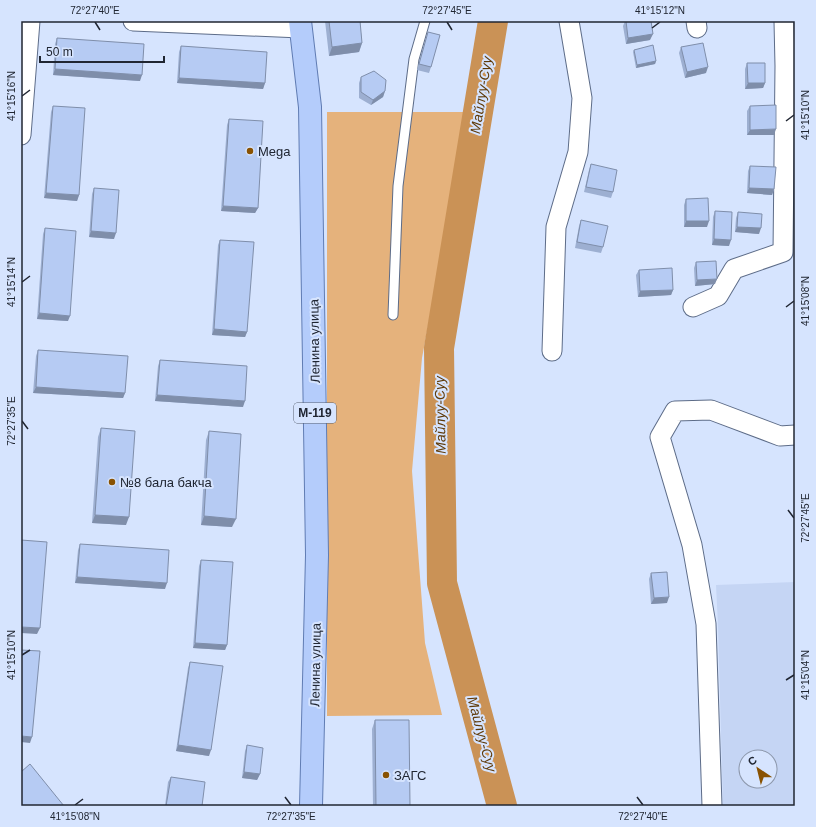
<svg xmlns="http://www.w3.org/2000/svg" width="816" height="827" font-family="Helvetica,sans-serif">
<rect width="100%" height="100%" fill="#d6e4fe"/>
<!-- built -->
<path fill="#c5d5f4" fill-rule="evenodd" d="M795,582V806H723L718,626L716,585ZM746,757H770V781H746Z"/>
<!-- green -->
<path fill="#e5b27c" d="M327,112H468L422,358L412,471L425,643L442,715L327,716Z"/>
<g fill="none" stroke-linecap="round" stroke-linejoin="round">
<!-- river -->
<path stroke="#ca9256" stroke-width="30" d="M493,21L439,348L442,583L502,806"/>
<defs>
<path id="service" d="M393,315L398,186L414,59L425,21"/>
<path id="minor" d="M133,21L301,28
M696,21L697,28
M21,135L30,21
M693,307L718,296L734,269L783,252L785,66L784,21
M552,351L556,227L578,152L582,98L569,21
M712,806L706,624L692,545L660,437L675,411L711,410L780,436L795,435"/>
<path id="primary" d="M300,21L310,107L317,555L311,806"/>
</defs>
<!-- service casing -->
<use href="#service" stroke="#5d6c88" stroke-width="11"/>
<!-- minor casing -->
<use href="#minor" stroke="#5d6c88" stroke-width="21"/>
<!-- primary casing -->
<use href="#primary" stroke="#607cb3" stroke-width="24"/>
<!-- service -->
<use href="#service" stroke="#fff" stroke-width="9"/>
<!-- minor -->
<use href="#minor" stroke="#fff" stroke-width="19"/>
<!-- primary -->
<use href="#primary" stroke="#b4ccfb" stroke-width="22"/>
</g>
<!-- wall -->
<path fill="#9dafd1" d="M325,21H360L362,43L359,52L329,56Z
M625,21H651L650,40L626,44L623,26Z
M428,32L431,67L429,73L417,70L426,38Z
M57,38L140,81L53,75L55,44Z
M181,46L265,83L263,89L177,83L179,52Z
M681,47L706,73L685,78L679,53Z
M634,50L656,61L655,64L636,68L633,52Z
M747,63L765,83L763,88L745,89V69Z
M361,77L385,91L383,97L371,105L359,98V83Z
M53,106L79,195L77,201L44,198L51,112Z
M750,106L774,135H747V111Z
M229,119L258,208L255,213L221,211L227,125Z
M591,164L613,192L611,198L584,192L589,170Z
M750,166L774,189L772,195L747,193L748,171Z
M94,188L114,239L89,237L92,194Z
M686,199L707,227H684V205Z
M715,211L729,246L712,245L713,217Z
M738,212L759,234L735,232L736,218Z
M581,220L603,247L601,253L575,248L579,226Z
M45,228L68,321L37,319L43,234Z
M220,240L247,332L245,337L212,335L218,245Z
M696,262L715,284L695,286L694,268Z
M639,270L673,290L671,295L638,297L636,275Z
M38,350L125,393L123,398L33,393L36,356Z
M160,360L243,407L155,401L158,366Z
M101,428L126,525L92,523L98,437Z
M209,431L232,527L201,525L206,440Z
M80,544L165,589L75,583L78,550Z
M201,560L227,645L225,650L193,648L199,566Z
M651,573L667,603L651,604L649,579Z
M190,662L209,756L176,751L188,668Z
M375,720L410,806H373L372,729Z
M247,745L260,774L257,780L242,778L245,751Z
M171,777L202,806H165L168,782Z"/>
<!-- shaded-wall -->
<path fill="#7f8eaa" d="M653,34L650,40L626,44L628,38Z
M362,43L359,52L329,56L332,47Z
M656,61L655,64L636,68L637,65Z
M708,67L706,73L685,78L687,72Z
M55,69L142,75L140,81L53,75Z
M179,78L265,83L263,89L177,83Z
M748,83H765L763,88L745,89Z
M385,91L383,97L371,105L373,100Z
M776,129L774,135H747L750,130Z
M749,188L774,189L772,195L747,193Z
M46,193L79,195L77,201L44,198Z
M223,206L258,208L255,213L221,211Z
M686,221H709L707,227H684Z
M737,227L761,228L759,234L735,232Z
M91,231L116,233L114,239L89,237Z
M714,239L731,240L729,246L712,245Z
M717,279L715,284L695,286L697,280Z
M673,290L671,295L638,297L640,291Z
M39,313L70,316L68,321L37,319Z
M214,329L247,332L245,337L212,335Z
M36,387L125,393L123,398L33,393Z
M157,395L245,401L243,407L155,401Z
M95,515L129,517L126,525L92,523Z
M204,516L236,519L232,527L201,525Z
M77,577L167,583L165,589L75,583Z
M669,597L667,603L651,604L654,598Z
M21,627L40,628L37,634L21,633Z
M195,643L227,645L225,650L193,648Z
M21,736L32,737L30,743L21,742Z
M178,745L211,750L209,756L176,751Z
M244,772L260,774L257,780L242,778Z"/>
<!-- building -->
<path fill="#b6cbf3" stroke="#7f8eaa" d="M329,21H360L362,43L332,47Z
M626,21H651L653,34L628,38Z
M428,32L440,35L431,67L419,64Z
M57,38L144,44L142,75L55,69Z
M703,43L708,67L687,72L681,47Z
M653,45L656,61L637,65L634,50Z
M181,46L267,52L265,83L179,78Z
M747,63H765V83H748Z
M374,71L386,80L385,91L373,100L361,92V77Z
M776,105V129L750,130V106Z
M53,106L85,108L79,195L46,193Z
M229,119L263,121L258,208L223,206Z
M591,164L617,170L613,192L586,187Z
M750,166L776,167L774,189L749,188Z
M94,188L119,190L116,233L91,231Z
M708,198L709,221H686V199Z
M715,211L732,212L731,240L714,239Z
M738,212L762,214L761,228L737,227Z
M581,220L608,226L603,247L577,242Z
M45,228L76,231L70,316L39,313Z
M220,240L254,242L247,332L214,329Z
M716,261L717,279L697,280L696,262Z
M672,268L673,290L640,291L639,270Z
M38,350L128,356L125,393L36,387Z
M160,360L247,366L245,401L157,395Z
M101,428L135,431L129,517L95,515Z
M209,431L241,434L236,519L204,516Z
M21,540L47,542L40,628L21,627Z
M80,544L169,550L167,583L77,577Z
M201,560L233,562L227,645L195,643Z
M667,572L669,597L654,598L651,573Z
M21,650L40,651L32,737L21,736Z
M190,662L223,666L211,750L178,745Z
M375,720H409L410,806H376Z
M247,745L263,748L260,774L244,772Z
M30,764L64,806H22L21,805V772Z
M171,777L205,782L202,806H166Z"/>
<!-- ticks -->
<path fill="none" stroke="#202632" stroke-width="1.5" d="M95,22L100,30M447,22L452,30M652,28L660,22M22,96L30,90M786,121L794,115M22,282L30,276M786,307L794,301M22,421L28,429M788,510L794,518M22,655L30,650M786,680L794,675M285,797L291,805M637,797L643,805M75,805L83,799"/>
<!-- markers -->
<g fill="#895202" stroke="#d6e4fe" stroke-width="1.5">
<circle cx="250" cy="151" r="4"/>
<circle cx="112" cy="482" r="4"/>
<circle cx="386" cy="775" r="4"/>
</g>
<g text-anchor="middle" stroke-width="4" stroke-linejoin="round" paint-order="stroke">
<!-- shield labels -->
<rect fill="#d6e4fe" stroke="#575f6f" stroke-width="1" x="294" y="403" width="42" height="20" rx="3"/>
<g font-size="12" font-weight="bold" fill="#202632">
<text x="315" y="417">М-119</text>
</g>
<!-- poi labels -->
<g font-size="13" fill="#202632" stroke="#d6e4fe" text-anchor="start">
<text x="258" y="156">Mega</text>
<text x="120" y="487">№8 бала бакча</text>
<text x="394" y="780">ЗАГС</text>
</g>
<!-- street labels -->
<g font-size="13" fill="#202632" stroke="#d6e4fe">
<text transform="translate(314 341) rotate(-91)" y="5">Ленина улица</text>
<text transform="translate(315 665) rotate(-89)" y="5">Ленина улица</text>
</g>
<!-- water labels -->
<g font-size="14" font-style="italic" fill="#5f3a09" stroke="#d6e4fe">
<text transform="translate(481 95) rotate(-81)" y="5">Майлуу-Суу</text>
<text transform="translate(440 415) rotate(-91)" y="5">Майлуу-Суу</text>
<text transform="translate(482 734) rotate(75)" y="5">Майлуу-Суу</text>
</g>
</g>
<!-- border -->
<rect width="816" height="827" fill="none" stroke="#d6e4fe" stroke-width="44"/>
<!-- north arrow -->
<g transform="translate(758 769) rotate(325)"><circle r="19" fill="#d6e4fe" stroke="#8d98ac"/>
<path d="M0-3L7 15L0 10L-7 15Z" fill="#895202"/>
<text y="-6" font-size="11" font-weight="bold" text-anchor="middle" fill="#202632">С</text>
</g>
<!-- scale -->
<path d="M40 56v6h124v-6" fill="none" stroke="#202632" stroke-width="2"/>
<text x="46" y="56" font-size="12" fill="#202632" stroke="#d6e4fe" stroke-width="3" paint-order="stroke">50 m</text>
<rect x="22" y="22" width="772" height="783" fill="none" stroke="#202632" stroke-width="1.5"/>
<g font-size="10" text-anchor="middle" fill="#202632">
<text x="95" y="14">72°27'40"E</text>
<text x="447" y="14">72°27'45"E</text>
<text x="660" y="14">41°15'12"N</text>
<text transform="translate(11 96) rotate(-90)" y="4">41°15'16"N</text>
<text transform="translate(805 115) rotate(-90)" y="4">41°15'10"N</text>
<text transform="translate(11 282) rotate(-90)" y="4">41°15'14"N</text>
<text transform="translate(805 301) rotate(-90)" y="4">41°15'08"N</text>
<text transform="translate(11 421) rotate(-90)" y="4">72°27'35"E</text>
<text transform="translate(805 518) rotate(-90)" y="4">72°27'45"E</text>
<text transform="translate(11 655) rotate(-90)" y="4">41°15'10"N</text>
<text transform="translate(805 675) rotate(-90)" y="4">41°15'04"N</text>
<text x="75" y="820">41°15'08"N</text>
<text x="291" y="820">72°27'35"E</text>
<text x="643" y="820">72°27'40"E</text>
</g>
</svg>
